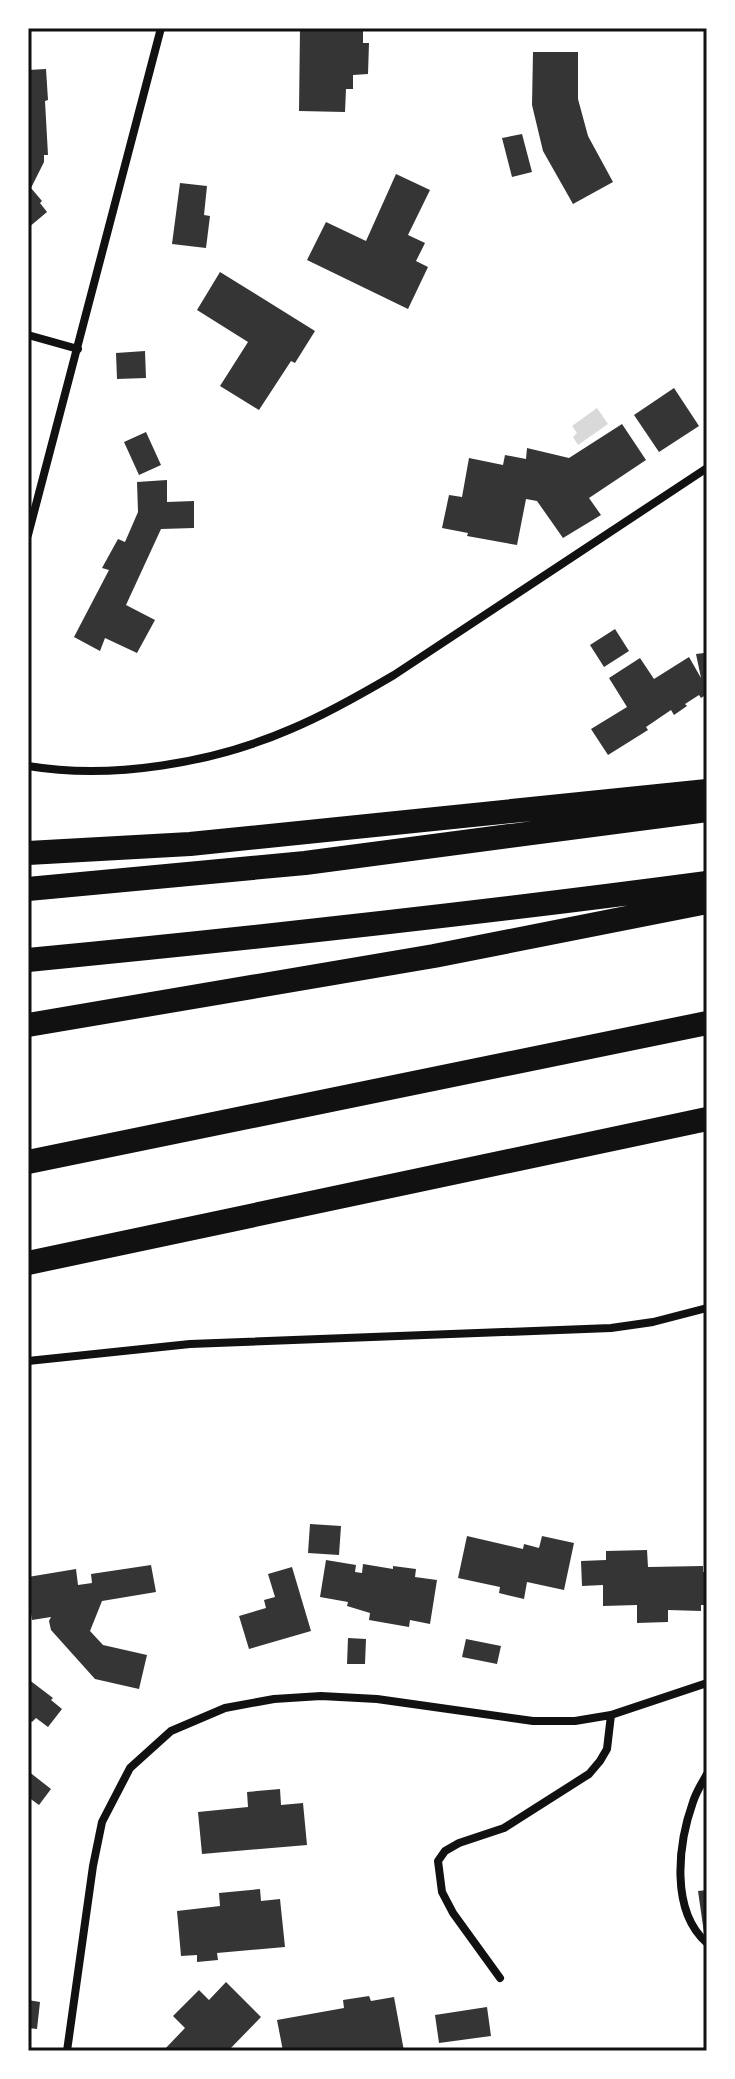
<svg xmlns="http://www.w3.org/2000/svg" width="735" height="2079" font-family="'Zilla Slab',serif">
<rect width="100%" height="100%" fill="#fff"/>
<!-- water -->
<path fill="#d9d9d9" d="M597,408L608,424L578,445L573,437L577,433L572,426Z"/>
<!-- building -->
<path fill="#353535" d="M300,28H363V43H369L368,74L353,75V89H346L345,112L299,111Z
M533,52H578V99L588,136L613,182L573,204L543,151L532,105Z
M46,69L48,100L45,101L48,155H44V162L31,188L42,201L40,203L47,212L28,228V70Z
M522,134L532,172L512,177L502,138Z
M396,174L430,190L408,235L425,243L416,261L428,267L408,309L307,260L326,222L366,241Z
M180,183L207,186L204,215L210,216L206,248L172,244Z
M220,272L315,331L295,363L291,361L259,410L220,386L248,342L197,310Z
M145,351L146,378L117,379L116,353Z
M674,388L699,426L659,452L634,415Z
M622,424L646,460L589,498L601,515L563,538L537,501L526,499L517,545L467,536L468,533L442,528L449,495L462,497L469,458L503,465L505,455L526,459L527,448L569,458Z
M146,432L161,465L139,475L124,442Z
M167,480V502L194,501V528L161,529L126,605L155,620L137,653L105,638L100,651L74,637L109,570L102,568L118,539L125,542L138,512L137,482Z
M615,629L629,651L604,667L590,645Z
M704,653L707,665V694L701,698L699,695L685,704L687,706L674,715L671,710L646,727L648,730L608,755L591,729L627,707L609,678L640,658L654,679L689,657L701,678L696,654Z
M310,1524L341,1526L339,1555L308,1553Z
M467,1536L523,1549L524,1544L539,1548L542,1536L574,1543L564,1590L527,1582L524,1599L499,1593L500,1587L458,1578Z
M647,1550L648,1567L703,1566V1572H706V1605H701V1611L668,1610V1622L637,1623V1605L603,1606V1585L582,1586L581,1561L606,1560V1551Z
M326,1560L356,1565L355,1572L362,1573L363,1564L393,1569V1566L416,1569L415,1577L437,1580L430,1624L410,1620L409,1627L369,1620L370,1613L347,1606L348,1602L320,1597Z
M151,1565L156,1592L102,1601L90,1631L103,1645L147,1655L139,1689L95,1679L51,1630L49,1621L51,1617L32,1620L28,1596V1577L76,1569L78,1585L92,1583L91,1574Z
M292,1567L311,1631L249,1649L239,1616L266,1608L264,1600L275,1597L268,1574Z
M348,1638L366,1639L365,1664H347Z
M466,1639L501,1646L497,1664L462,1657Z
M28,1679L53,1698L51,1700L62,1709L48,1727L36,1718L32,1722L28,1719Z
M28,1771L51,1789L39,1805L28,1797Z
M280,1789L281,1805L303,1803L307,1845L202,1854L198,1812L248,1807L247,1792Z
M260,1889L261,1901L280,1899L285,1947L217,1953L218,1960L197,1962V1955L181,1956L177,1911L220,1906L219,1893Z
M707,1890V1933H704L698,1891Z
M226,1982L261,2017L228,2051H163L185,2028L173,2016L199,1990L209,2000Z
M369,1996L371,2001L394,1997L404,2051H283L277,2020L344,2008L343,2000Z
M28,2000L40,2002L37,2029L28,2028Z
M487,2007L491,2036L439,2043L435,2015Z"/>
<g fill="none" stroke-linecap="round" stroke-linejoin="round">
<!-- minor -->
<path stroke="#111" stroke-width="8" d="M28,335L78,349
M28,535L161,28
M28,766C113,780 213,763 291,729C327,714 360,695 394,675L707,468
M28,1361L190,1344L611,1328L653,1322L707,1308
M707,1774C702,1783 696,1792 693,1802C678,1844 670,1911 707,1943
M500,1978L453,1913L442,1892L438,1861L445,1851L459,1843L504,1828L589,1774L600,1761L607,1749L611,1715
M67,2051L93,1866L102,1822L130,1768L171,1731L225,1708L274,1699L321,1696L377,1699L533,1721H575L611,1715L707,1683"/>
<!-- motorway -->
<path stroke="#111" stroke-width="24" d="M28,853L190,844L707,791
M28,889L305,863L707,810
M28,960C255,938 481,913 707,883
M28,1025L434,956L707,902
M28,1162L707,1023
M28,1263L707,1119"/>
</g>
<!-- border -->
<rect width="735" height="2079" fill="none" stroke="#ffffff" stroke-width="60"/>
<rect x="30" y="30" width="675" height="2019" fill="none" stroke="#111" stroke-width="3"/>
</svg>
